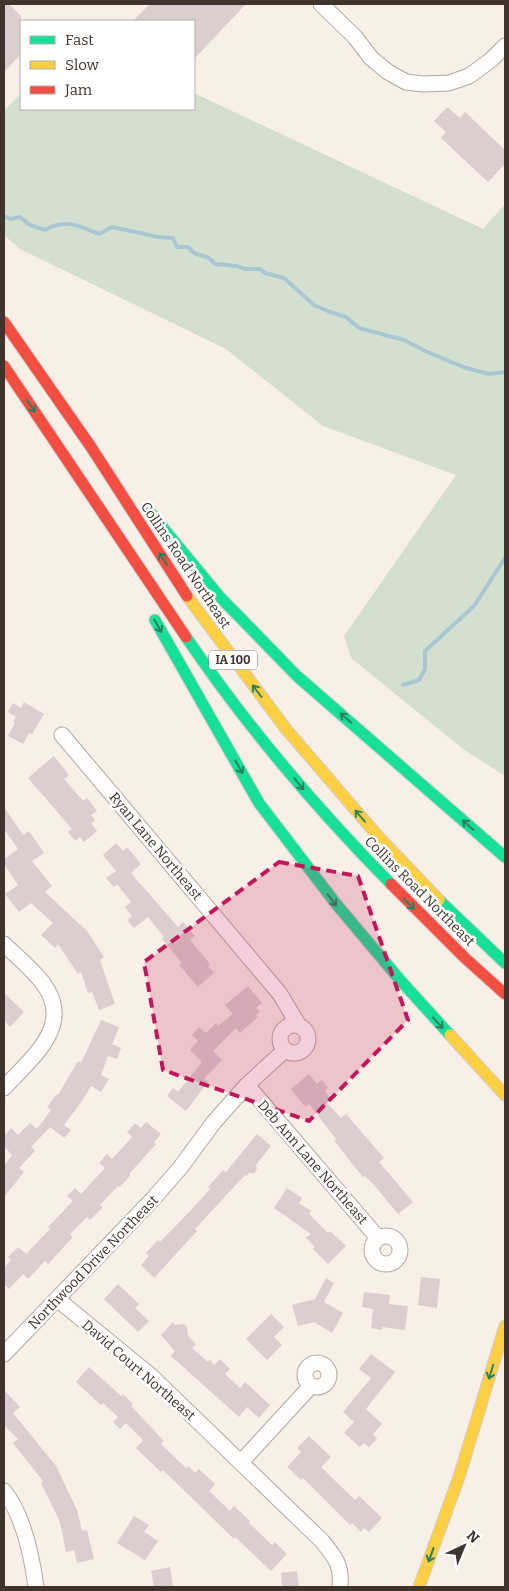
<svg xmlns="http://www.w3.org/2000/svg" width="509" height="1591" font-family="Bitter,serif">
<rect width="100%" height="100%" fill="#f8efe7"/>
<!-- green -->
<path fill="#d3e0d0" d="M21,93V109H194V93L483,229L505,204V776L463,749L351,658L344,636L456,475L323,426L226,349L20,249L4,235V111Z"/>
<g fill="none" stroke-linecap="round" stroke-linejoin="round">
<!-- stream -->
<path stroke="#abc6d3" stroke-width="4" d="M4,216L10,219L20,217L30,225L45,230C65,218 79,226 99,234L112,227L158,237L173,238L177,247H188L194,253L209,258L215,264L237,266L245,269H260L265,273L284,278L314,305L330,312L346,317L359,328L404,340L425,351L466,368L489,374L505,372
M403,685L419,680L425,669V651L474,606L505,558"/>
</g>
<!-- building -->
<path fill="#dacece" d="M4,4H9L21,16V54L4,72Z
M150,4H246L194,59V21H133Z
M447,107L460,118L465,112L505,150V164L488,182L441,138L446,132L434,121Z
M24,702L44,714L32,734L29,733L23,744L8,736L15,723L13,722L16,717L8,712L13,703L21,708Z
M54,756L69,775L64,779L83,801L87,798L97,811L91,815L95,820L91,823L97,831L84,842L80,837L75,841L68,832L72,829L28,778Z
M4,807L23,835L29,831L44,853L32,861L52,886L45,892L87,931L104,957L100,960L115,1004L99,1010L92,992L88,993L81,972L78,974L58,944L55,948L41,935L53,923L31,903L19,912L5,894L18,885L4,864V859L18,849L4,829Z
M116,843L123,851L127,847L141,864L131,873L178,927L183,922L195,936L190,940L210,964L208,966L214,973L198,987L179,965L182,963L162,939L164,937L148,917L134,928L127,920L132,916L125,907L131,902L117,884L114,887L106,878L116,871L103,855Z
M248,986L262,1003L256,1008L260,1011L256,1015L258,1017L240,1033L236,1028L213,1051L222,1060L204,1079L208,1082L186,1111L167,1096L173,1088L178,1092L202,1062L190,1050L198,1041L192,1035L199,1027L206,1033L216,1023L218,1026L233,1014L225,1005Z
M4,993L24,1012L10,1027L4,1020Z
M101,1020L119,1027L112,1044L121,1048L117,1059L108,1056L101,1075L109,1079L101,1092L91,1086L82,1101L64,1125L71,1130L64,1138L50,1127L31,1147L35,1151L19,1168L24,1172L4,1197V1166L12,1155L4,1146V1136L11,1128L18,1135L30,1123L37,1129L51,1110L47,1107L57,1094L58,1095L78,1061L81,1063Z
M309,1074L317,1084L322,1080L328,1088L325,1091L331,1099L327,1103L341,1118L346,1114L384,1158L379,1162L413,1202L398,1214L375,1186L365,1176L363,1177L350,1161L334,1140L336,1139L309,1104L305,1107L291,1089Z
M146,1122L161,1134L154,1142L156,1144L129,1174L130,1176L120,1187L118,1186L100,1205L103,1207L90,1220L87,1217L70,1234L73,1237L48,1264L45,1261L28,1279L23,1274L9,1289L4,1284V1268L11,1260L8,1257L18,1247L26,1254L50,1229L48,1227L73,1201L67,1196L75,1188L81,1194L105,1168L99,1163L107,1154L112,1159L132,1137L127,1132L135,1123L141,1128Z
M257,1134L271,1146L256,1165L257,1169L254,1173H249L246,1176L245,1175L195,1229L197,1231L154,1278L141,1265L149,1256L146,1253L158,1240L160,1242L193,1208L210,1189L208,1187L223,1170L226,1172Z
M287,1188L302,1198L299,1203L311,1211L309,1214L328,1233L330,1231L346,1246L328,1264L313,1249L315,1247L306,1238L311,1234L274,1208Z
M421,1277L440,1279L437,1308L418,1305Z
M326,1278L334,1283L324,1302L343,1313L332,1333L314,1322L298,1326L292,1305L315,1299Z
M118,1284L139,1304L135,1308L149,1321L138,1332L104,1299Z
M364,1292L390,1295L389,1304L408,1306L405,1330L382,1327V1330L371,1328L373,1309L362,1307Z
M271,1314L284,1327L274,1337L282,1345L267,1360L246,1339Z
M173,1322L175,1325L184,1324L187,1327L188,1336L196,1344L192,1348L208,1362L210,1360L214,1365L220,1359L230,1369L225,1374L240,1388L245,1382L270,1405L259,1418L247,1407L239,1417L171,1356L175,1351L161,1335Z
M371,1354L395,1372L366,1409L382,1424L373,1434L377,1439L369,1447L364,1443L360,1447L344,1433L354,1422L343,1412L371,1378L359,1369Z
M89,1367L121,1396L123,1394L133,1404L131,1406L164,1441L161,1444L186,1468L188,1466L195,1473L199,1469L215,1484L209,1491L230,1511L234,1506L250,1521L249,1523L272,1545L275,1542L287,1554L271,1571L235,1537L234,1539L163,1470L161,1472L136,1448L143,1440L126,1423L120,1429L113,1422L118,1417L103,1403L101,1405L76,1382Z
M4,1390L20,1407L13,1413L56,1466L77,1510L82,1531L87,1530L94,1559L77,1563L74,1550L66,1552L60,1522L41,1483L43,1481L13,1443L18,1439L4,1425Z
M309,1436L331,1457L321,1467L355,1500L359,1496L382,1518L369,1532L364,1528L361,1532L352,1523L350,1525L303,1478L301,1480L287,1467L301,1452L297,1448Z
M134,1516L149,1525L144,1532L158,1541L145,1560L117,1543Z
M170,1567L173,1587H154L151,1571Z
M297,1571L299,1587H282L281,1573Z"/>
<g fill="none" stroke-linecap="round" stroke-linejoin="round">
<defs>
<path id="street" d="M321,4L355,37L371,58L388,72L406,82L423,84L449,83L469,76L491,60L505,46
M62,735L280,994L299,1026
M4,944C16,956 31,968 42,982C76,1025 31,1058 4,1088
M280 1039a14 14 0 1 1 28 0a14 14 0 1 1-28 0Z
M247,1085L378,1238
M372 1250a14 14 0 1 1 28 0a14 14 0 1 1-28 0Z
M57,1299L150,1375L322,1541C335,1557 342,1565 340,1587
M4,1354L153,1199L180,1168L214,1122L247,1085L285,1050
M305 1375a12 12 0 1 1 24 0a12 12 0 1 1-24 0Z
M241,1462L311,1386
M4,1491C23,1515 32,1557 36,1587"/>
<path id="fast" d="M150,512L219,596L297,676L505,857
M155,620L259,803L337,905L401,981L450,1035
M186,637C246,725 316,808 391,884
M439,900L505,963"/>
<path id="slow" d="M187,596L286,729L377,835L439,900
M450,1035L505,1095
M419,1587L459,1477L505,1326"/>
<path id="jam" d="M4,322L91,447L187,596
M4,366L186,637
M391,884L465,958L505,994"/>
</defs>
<!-- street casing -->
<use href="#street" stroke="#b0a8a0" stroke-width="17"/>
<!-- fast casing -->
<use href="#fast" stroke="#d2cdc8" stroke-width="13"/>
<!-- slow casing -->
<use href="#slow" stroke="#d2cdc8" stroke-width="13"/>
<!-- jam casing -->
<use href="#jam" stroke="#d2cdc8" stroke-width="13"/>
<!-- street -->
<use href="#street" stroke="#fefdfb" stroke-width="15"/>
<!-- fast -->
<use href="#fast" stroke="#16e098" stroke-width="11"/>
<!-- slow -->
<use href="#slow" stroke="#ffcf43" stroke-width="11"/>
<!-- jam -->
<use href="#jam" stroke="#f24e42" stroke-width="11"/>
</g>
<!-- one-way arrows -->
<defs><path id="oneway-shaft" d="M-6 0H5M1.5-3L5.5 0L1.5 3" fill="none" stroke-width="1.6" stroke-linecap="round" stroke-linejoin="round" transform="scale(1.25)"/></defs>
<g stroke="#2c815d">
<use href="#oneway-shaft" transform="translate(31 406) rotate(56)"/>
<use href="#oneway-shaft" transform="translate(163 559) rotate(-124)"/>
<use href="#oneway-shaft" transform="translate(158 626) rotate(60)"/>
<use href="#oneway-shaft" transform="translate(257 691) rotate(-127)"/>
<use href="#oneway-shaft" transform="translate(346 718) rotate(-139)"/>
<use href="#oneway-shaft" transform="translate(239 767) rotate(60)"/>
<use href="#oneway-shaft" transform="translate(299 784) rotate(51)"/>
<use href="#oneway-shaft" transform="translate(360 816) rotate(-131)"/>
<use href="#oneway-shaft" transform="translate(468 825) rotate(-139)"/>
<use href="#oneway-shaft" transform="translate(332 900) rotate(53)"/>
<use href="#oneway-shaft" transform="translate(409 904) rotate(44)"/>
<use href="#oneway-shaft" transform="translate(438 1023) rotate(48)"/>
<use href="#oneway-shaft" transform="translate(491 1372) rotate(107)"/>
<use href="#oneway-shaft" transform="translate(431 1555) rotate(110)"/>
</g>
<!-- marked area -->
<path fill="#c2185b" fill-opacity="0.2" stroke="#c2185b" stroke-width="4" stroke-dasharray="10 6" stroke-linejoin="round" d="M279,862L358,876L408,1020L309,1121L163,1070L144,962Z"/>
<g text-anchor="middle" stroke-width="5" stroke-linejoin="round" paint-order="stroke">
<!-- shield labels -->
<rect fill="#fff" stroke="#78716b" stroke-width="1" x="209" y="650.5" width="48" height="19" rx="4"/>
<g font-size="12" font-weight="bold" fill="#3e342c">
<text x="233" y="664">IA 100</text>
</g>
<!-- street labels -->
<g font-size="14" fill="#3e342c" stroke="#fff">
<text transform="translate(186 565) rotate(56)" y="5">Collins Road Northeast</text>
<text transform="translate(156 846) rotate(50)" y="5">Ryan Lane Northeast</text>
<text transform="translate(420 891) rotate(45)" y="5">Collins Road Northeast</text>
<text transform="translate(313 1162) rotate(49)" y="5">Deb Ann Lane Northeast</text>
<text transform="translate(93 1262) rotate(-46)" y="5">Northwood Drive Northeast</text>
<text transform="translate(139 1370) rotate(41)" y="5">David Court Northeast</text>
</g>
</g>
<!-- border -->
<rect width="509" height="1591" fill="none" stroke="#3e342c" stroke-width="10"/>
<!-- legend -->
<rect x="20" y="20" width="175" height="90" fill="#ffffff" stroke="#b2aeab"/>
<rect x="30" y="36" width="25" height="8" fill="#16e098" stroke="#b2aeab"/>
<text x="65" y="45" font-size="15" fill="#3e342c">Fast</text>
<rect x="30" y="61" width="25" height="8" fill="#ffcf43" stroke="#b2aeab"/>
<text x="65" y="70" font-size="15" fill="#3e342c">Slow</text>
<rect x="30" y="86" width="25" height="8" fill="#f24e42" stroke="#b2aeab"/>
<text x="65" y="95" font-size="15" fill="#3e342c">Jam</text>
<!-- north arrow -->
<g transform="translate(464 1546) rotate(44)" stroke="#ffffff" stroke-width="4" paint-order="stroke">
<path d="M0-4L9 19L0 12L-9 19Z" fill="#3e342c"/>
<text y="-8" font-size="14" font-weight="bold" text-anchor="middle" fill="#3e342c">N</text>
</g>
</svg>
